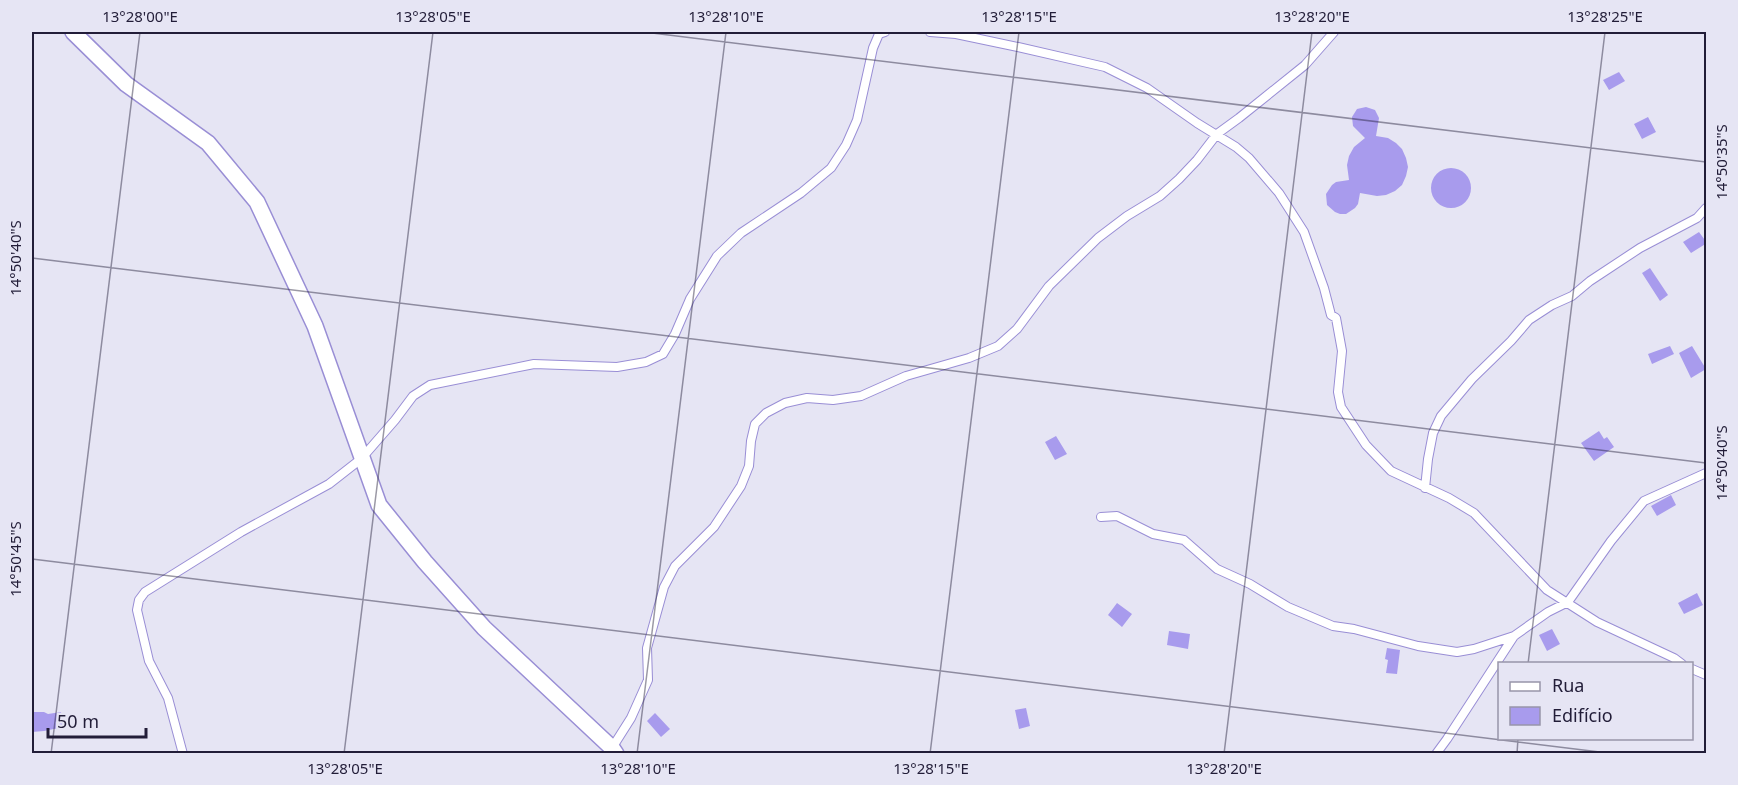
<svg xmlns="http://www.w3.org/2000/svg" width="1738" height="785" font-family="'Noto Sans',sans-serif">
<rect width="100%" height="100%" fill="#e6e5f4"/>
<!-- building -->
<path fill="#a89bed" d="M1619,72L1625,81L1609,90L1603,80Z
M1366,107L1375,110L1379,118L1376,136L1388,138L1396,143L1402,149L1406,158L1408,167L1406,176L1402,185L1395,191L1386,195L1377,196L1360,193L1358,204L1355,208L1346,214H1340L1335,212L1327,205L1326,194L1332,185L1336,182L1349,180L1347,165L1349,156L1354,147L1365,138L1353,126L1352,117L1357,109Z
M1648,117L1656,132L1642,139L1634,124Z
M1431 188a20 20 0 1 1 40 0a20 20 0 1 1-40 0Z
M1699,232L1707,243L1691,253L1683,242Z
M1650,268L1668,295L1660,301L1642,273Z
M1670,346L1674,354L1652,364L1648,354Z
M1692,346L1706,369L1691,378L1679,353Z
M1599,431L1604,439L1607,437L1614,447L1594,461L1581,443Z
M1056,436L1067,454L1055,460L1045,442Z
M1671,495L1676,505L1657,516L1651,506Z
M1697,593L1703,605L1684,614L1678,603Z
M1117,603L1132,614L1122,627L1108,615Z
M1552,629L1560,644L1547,651L1539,635Z
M1169,631L1190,634L1188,649L1167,645Z
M1387,648L1400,650L1397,674L1386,673L1388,660L1385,659Z
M1026,708L1030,726L1019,729L1015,710Z
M32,712H44L48,714L61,712L64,727L44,731L32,732Z
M655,713L670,729L661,737L647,721Z"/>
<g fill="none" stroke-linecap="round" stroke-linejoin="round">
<defs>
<path id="lane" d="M930,32L956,34L1018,47L1105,67L1147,88L1197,123L1236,147L1249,158L1279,193L1304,232L1324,288L1331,315L1336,318L1342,351L1338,392L1341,407L1366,445L1391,471L1449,498L1474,513L1547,590L1597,622L1674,658L1682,664
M1425,488L1428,459L1433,433L1441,416L1472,379L1511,341L1529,320L1552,305L1572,296L1590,281L1640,248L1697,218L1706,208
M1101,517L1117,516L1153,534L1184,540L1217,569L1250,584L1288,607L1333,626L1354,629L1418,646L1457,652L1474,649L1514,636
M1692,669L1706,675
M612,748L631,718L648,680L647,648L664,587L675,566L714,527L741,486L749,466L751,441L755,424L766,413L785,403L807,398L833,400L861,396L906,376L969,358L998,346L1017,329L1049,286L1098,238L1127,216L1160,196L1179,179L1197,160L1217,134L1239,118L1305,65L1334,32
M183,754L168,698L149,661L137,610L139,600L145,592L241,532L329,484L361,459L395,420L413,396L430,385L534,364L617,367L646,362L663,354L675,334L690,299L717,256L741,233L801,193L831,168L846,145L857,120L873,48L879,34L885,32
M1436,754L1447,739L1514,636L1548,612L1568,602L1611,541L1644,501L1706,473"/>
<path id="street" d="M73,32L126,84L208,143L257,202L315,326L379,505L425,562L484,628L612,748L616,754"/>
</defs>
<!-- lane casing -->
<use href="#lane" stroke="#998ed5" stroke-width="10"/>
<!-- street casing -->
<use href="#street" stroke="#998ed5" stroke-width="18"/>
<!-- lane -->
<use href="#lane" stroke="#fff" stroke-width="8"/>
<!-- street -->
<use href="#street" stroke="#fff" stroke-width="15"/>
</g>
<!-- ticks -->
<path fill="none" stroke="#221d38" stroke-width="1.5" stroke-opacity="0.45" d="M644,32L1706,162M32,258L1706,463M32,559L1616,754M1528,664L1605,32M51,754L140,32M344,754L433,32M637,754L726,32M930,754L1019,32M1224,754L1312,32M1517,754L1518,738"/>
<!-- border -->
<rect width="1738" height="785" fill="none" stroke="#e6e5f4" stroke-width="66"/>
<!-- legend -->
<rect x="1498" y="662" width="195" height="78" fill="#e6e5f4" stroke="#9895a9" stroke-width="1.5"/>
<rect x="1510" y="682" width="30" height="9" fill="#ffffff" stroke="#9895a9" stroke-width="1.5"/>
<text x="1552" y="692" font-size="18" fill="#221d38">Rua</text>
<rect x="1510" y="707" width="30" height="18" fill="#a89bed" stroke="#9895a9" stroke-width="1.5"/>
<text x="1552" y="722" font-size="18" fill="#221d38">Edifício</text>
<!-- scale -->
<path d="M48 728v9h98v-9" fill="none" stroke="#221d38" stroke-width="3"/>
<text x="57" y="728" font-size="18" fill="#221d38" stroke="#e6e5f4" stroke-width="4.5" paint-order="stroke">50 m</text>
<rect x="33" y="33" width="1672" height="719" fill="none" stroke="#221d38" stroke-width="2"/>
<g font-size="15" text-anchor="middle" fill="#221d38">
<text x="140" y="22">13°28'00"E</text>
<text x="433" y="22">13°28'05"E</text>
<text x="726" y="22">13°28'10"E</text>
<text x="1019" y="22">13°28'15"E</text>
<text x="1312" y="22">13°28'20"E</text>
<text x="1605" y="22">13°28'25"E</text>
<text transform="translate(1722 162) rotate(-90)" y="5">14°50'35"S</text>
<text transform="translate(16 258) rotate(-90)" y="5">14°50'40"S</text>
<text transform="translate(1722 463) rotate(-90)" y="5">14°50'40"S</text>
<text transform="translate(16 559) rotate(-90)" y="5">14°50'45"S</text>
<text x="345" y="774">13°28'05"E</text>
<text x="638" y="774">13°28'10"E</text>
<text x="931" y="774">13°28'15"E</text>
<text x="1224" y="774">13°28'20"E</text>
</g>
</svg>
